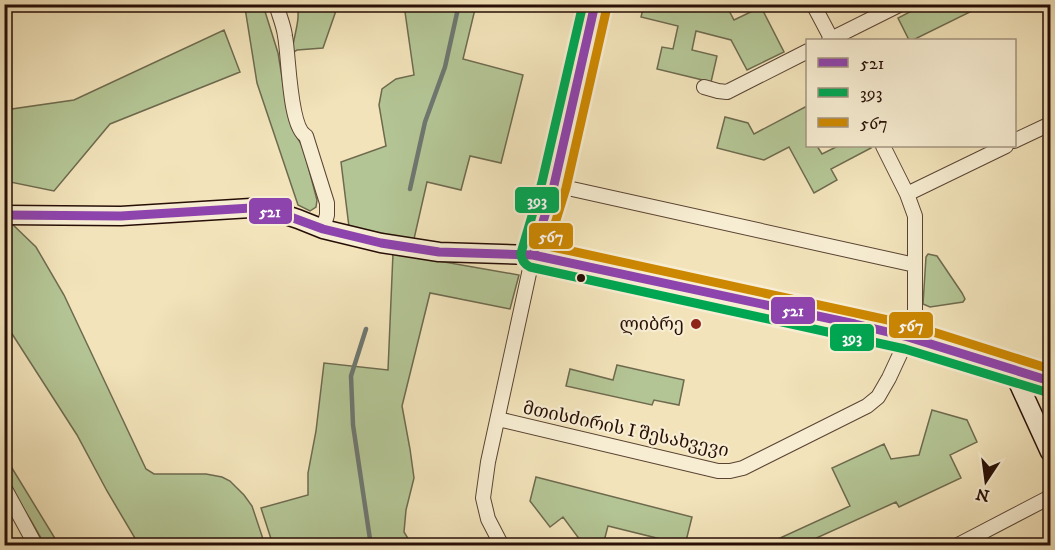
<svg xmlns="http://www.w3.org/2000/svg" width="1055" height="550" font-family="'IM FELL DW Pica','Noto Serif Georgian',serif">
<rect width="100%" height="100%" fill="#f2e3ba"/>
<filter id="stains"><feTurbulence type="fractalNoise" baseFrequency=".00333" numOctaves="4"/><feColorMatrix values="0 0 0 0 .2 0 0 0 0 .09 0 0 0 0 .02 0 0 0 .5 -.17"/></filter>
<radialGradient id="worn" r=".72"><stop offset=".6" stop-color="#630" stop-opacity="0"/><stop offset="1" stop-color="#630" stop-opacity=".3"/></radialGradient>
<!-- green -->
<path fill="#b4c595" stroke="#6e6a4e" stroke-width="1.5" d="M925,4L967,5L970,12L913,40H909L898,18Z
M243,5H263L278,53L286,102L295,134L303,147L317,200L316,207L310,211L298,205L257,83L245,8Z
M297,5H338L323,48L297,50L292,53C293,37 301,20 297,5Z
M404,5H476L463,59L523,75L501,163L470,156L461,190L427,182L414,239L369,232L349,227L341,162L386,146L379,105L382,89L396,79L414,75Z
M644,5H726L734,20L761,7L784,52L747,70L731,40L696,31L692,50L717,56L711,82L657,69L662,47L673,49L678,26L641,17Z
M224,30L240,72L110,124L54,191L5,181V110L74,100Z
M807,106L808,146H817L822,154L838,146H869L871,148L831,169L837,180L814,193L789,147L764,160L717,148L725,117L748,123L754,134Z
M5,221H9L36,247L64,295L146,469L154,474H206L222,477L230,481L244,495L252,506L265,545H139L107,491L77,435L7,326L5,328Z
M393,253L519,275L510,309L430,293L402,406L410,449L414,478L406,510L404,532L412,545H273L261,508L308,495V473L316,431L324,363L388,370Z
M928,254L937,256L962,293L965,299L963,302L930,307L923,304L926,257Z
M617,365L684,380L679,405L654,400L652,405L566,386L570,369L613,380Z
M932,410L967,420L977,442L950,455L961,478L899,507L896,502L801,545H768L767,544L850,506L832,468L884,444L891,459L919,455Z
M4,455L59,545H45L30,519L5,480Z
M536,477L692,517L685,545L608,526L603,545H590L583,544L563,517L550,527L530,501Z"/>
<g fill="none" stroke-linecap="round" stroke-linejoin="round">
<!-- stream -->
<path stroke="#6e7770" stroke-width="4.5" d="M410,189L425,122L445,67L459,4
M366,329L351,376L353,425L371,546"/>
<defs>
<path id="street" d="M276,4C279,15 284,26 285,36C289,56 289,127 306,136L327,203V215L323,229
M813,4L832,40
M829,40L901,4
M704,87L718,91L727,92L808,51
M1014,141L1050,124
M554,185L915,265
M907,194L1006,146
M1012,369L1050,381
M498,419L718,471H730L743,468L867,406L878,397L889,378L908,337L915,317V216L907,194L883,146
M4,487L36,546
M502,546L488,519L483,498L488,462L533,255
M956,546L1050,497"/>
<path id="secondary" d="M4,215L121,216L251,208L277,212L298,219L323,229L381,243L439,252L533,255L855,324L908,337L1012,369L1050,452
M533,255L554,185L595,4"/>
</defs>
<!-- street casing -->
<use href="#street" stroke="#5a4333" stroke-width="16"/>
<!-- secondary casing -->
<use href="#secondary" stroke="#270e06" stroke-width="21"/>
<!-- street -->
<use href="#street" stroke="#f7edd2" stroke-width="14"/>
<!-- secondary -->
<use href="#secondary" stroke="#f7edd2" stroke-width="18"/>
<defs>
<path id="bus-1" d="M4,215L121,216L251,208L277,212L323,229L381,243L439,252L533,255L855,324L908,337L1050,381
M533,255L554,185L595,4"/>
<path id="bus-2" d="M583,4L542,182L521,253C521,260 524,264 530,267L905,349L1046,392"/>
<path id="bus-3" d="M607,7L566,188L548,246L911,325L1050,369"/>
</defs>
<!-- bus-1 casing -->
<use href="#bus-1" stroke="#f7edd2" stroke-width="14"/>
<!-- bus-2 casing -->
<use href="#bus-2" stroke="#f7edd2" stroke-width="14"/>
<!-- bus-3 casing -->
<use href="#bus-3" stroke="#f7edd2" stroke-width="14"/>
<!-- bus-1 -->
<use href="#bus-1" stroke="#8e44ad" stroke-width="9"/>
<!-- bus-2 -->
<use href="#bus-2" stroke="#00a651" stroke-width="9"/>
<!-- bus-3 -->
<use href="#bus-3" stroke="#cd8801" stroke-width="9"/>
</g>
<!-- markers -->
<circle fill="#270e06" stroke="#f7edd2" stroke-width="2" cx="581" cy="278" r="5"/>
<circle fill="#8f2418" stroke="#f7edd2" stroke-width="2" cx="696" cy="324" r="6"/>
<g text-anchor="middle" stroke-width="4.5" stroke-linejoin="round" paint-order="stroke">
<!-- poi labels -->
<g font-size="18" fill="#270e06" stroke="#f7edd2" text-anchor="end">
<text x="684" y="330">ლიბრე</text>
</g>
<!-- street labels -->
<g font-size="18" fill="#270e06" stroke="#f7edd2">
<text transform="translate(626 429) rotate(12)" y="6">მთისძირის I შესახვევი</text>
</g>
</g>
<g stroke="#f7edd2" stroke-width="2">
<rect x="514" y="186" width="46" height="28" rx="6" fill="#00a651"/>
<rect x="248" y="197" width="45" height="28" rx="6" fill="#8e44ad"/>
<rect x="528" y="222" width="46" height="28" rx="6" fill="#cd8801"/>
<rect x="770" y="296" width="46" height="29" rx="6" fill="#8e44ad"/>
<rect x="888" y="311" width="46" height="28" rx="6" fill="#cd8801"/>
<rect x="829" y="323" width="46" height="29" rx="6" fill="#00a651"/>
</g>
<g font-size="16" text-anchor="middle" font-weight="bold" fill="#fff">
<text x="537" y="206">393</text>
<text x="270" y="217">521</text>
<text x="551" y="242">567</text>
<text x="793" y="316">521</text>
<text x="911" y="331">567</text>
<text x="852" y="343">393</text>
</g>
<!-- margin -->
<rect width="1055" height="550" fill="none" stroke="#f2e3ba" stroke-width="24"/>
<rect x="6" y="6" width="1043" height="538" fill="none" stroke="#270e06" stroke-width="3"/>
<rect x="12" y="12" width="1031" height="526" fill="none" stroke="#270e06" stroke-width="1.5"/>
<!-- legend -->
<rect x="806" y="39" width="210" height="108" fill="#f7edd2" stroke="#a49480" stroke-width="1.5"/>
<rect x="818" y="58" width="30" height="9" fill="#8e44ad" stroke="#a49480" stroke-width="1.5"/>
<text x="860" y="69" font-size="18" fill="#270e06">521</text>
<rect x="818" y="88" width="30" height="9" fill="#00a651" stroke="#a49480" stroke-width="1.5"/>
<text x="860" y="99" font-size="18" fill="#270e06">393</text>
<rect x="818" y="118" width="30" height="9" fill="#cd8801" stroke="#a49480" stroke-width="1.5"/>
<text x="860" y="129" font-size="18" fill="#270e06">567</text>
<!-- north arrow -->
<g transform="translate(986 481) rotate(193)" stroke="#f7edd2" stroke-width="4.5" paint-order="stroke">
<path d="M0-4.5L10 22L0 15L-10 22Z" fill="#270e06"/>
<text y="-9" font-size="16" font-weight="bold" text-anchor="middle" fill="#270e06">N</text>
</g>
<rect width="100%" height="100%" filter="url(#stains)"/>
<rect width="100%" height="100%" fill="url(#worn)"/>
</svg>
